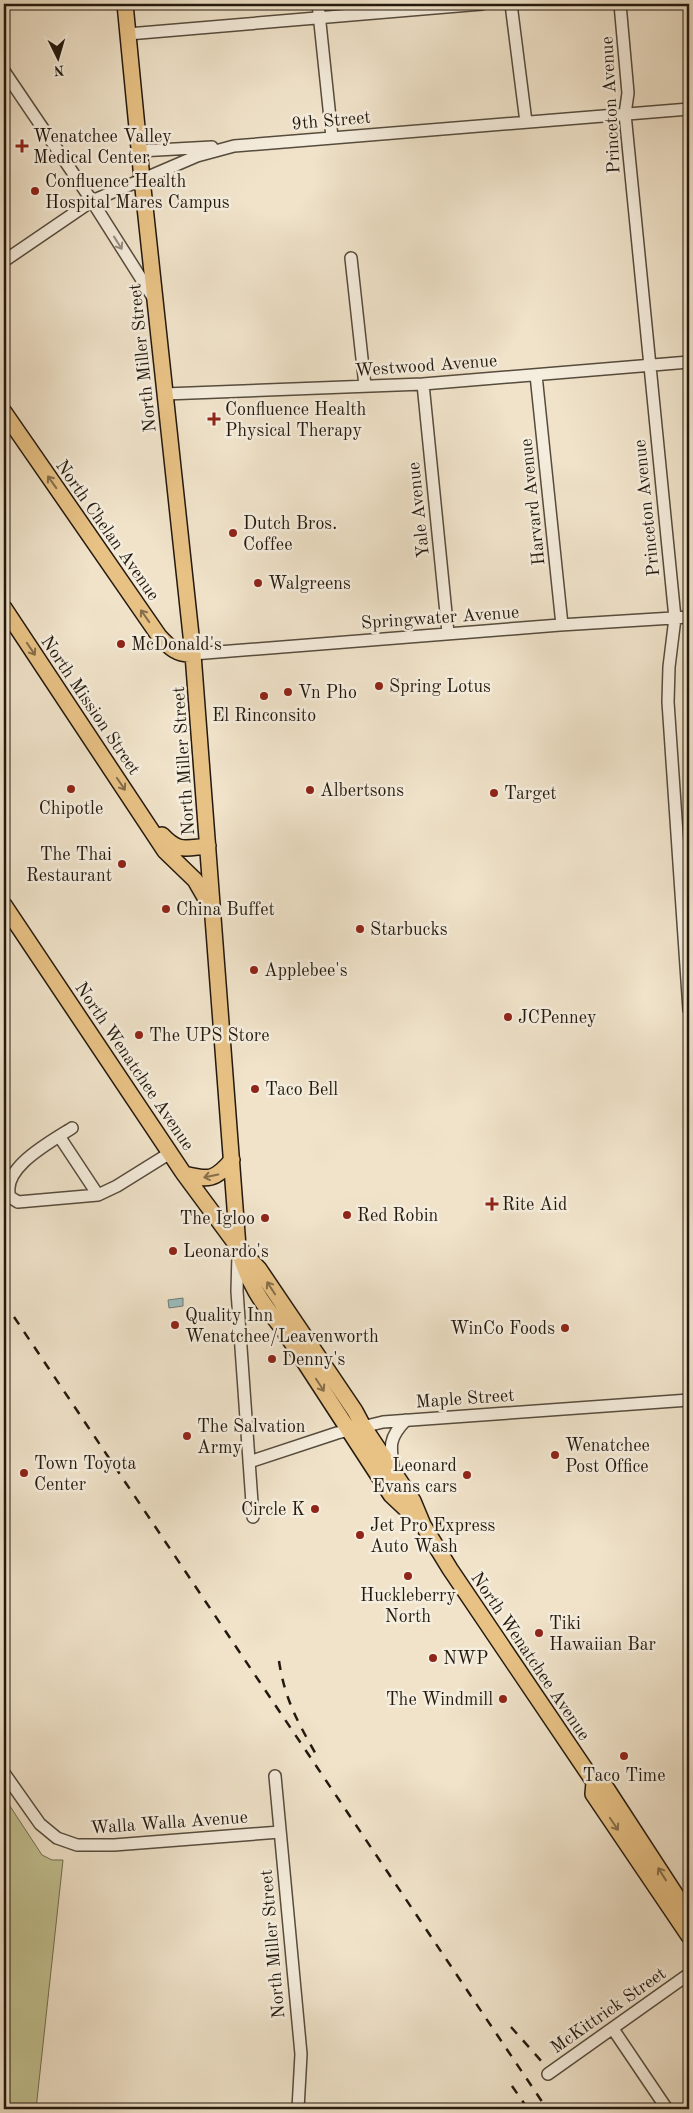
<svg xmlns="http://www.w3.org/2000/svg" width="693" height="2113" font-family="'Old Standard TT',serif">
<rect width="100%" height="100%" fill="#f0e3ca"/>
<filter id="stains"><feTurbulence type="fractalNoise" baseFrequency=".004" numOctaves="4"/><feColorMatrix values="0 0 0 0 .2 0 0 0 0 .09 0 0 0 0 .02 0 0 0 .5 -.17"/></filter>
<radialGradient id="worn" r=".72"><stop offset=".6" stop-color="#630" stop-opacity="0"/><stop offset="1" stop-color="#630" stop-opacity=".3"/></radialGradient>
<!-- green -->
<path fill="#c2c191" stroke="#726d50" d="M4,1797L42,1855L52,1860H63L36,2109H4Z"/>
<!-- water -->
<path fill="#9dbdbe" stroke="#6c7b78" d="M183,1298V1306L169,1308L168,1300Z"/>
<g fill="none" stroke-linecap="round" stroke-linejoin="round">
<defs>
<path id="minor" d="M318,4L332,137
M511,4L526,122
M620,4L628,93L625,114L675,618L669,667L668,702L689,1010
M128,34L482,4
M4,71L92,201L154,299
M139,151L212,147
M351,258L365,386
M4,261L92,201L197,156L234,146L689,109
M536,375L562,625
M423,384L448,633
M165,394L423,384L689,362
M193,654L560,625L689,617
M72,1128C52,1141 0,1168 10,1197L18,1202L98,1195L117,1186L170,1153
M59,1136L98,1195
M238,1254L237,1291L253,1517
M249,1462L337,1433L383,1422L689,1400
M394,1470C390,1447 388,1438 406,1420
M4,1773L40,1824L57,1838L77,1845H114L280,1832
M275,1776L301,2054L298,2109
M613,2029L667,2109
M548,2074L689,1974"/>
<path id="major" d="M125,4L142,179L193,654L238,1247C247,1282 261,1302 283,1329L391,1495L423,1525
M4,412L159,636C170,648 177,655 193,654
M4,608L165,851L195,880L210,906
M162,835C179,853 185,848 208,846
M4,905L184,1174L238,1247L259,1269L355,1411L363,1426L413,1501L423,1525L450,1569L594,1782L605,1786L689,1915
M184,1174C209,1180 214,1181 232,1160
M594,1782L593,1794L689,1936"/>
</defs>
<!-- minor casing -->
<use href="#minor" stroke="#564c3d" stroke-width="14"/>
<!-- major casing -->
<use href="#major" stroke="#23190e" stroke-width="18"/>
<!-- minor -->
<use href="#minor" stroke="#f5eddd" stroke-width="11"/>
<!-- major -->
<use href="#major" stroke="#e8c285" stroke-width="15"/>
<!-- rail -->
<path stroke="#23190e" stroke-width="2.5" stroke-dasharray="9 9" stroke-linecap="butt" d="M4,1302L547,2109
M279,1661C285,1701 299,1724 318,1758
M511,2027L543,2063
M512,2086L528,2109"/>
</g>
<!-- one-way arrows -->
<defs><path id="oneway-shaft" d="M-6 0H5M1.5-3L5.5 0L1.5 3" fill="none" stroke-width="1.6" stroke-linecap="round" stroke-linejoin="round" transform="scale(1.25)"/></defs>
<use stroke="#968e80" href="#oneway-shaft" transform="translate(118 243) rotate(58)"/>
<g stroke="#866e4a">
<use href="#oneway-shaft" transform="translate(52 482) rotate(-125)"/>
<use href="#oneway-shaft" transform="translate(145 616) rotate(-125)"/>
<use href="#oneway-shaft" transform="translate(31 649) rotate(56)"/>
<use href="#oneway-shaft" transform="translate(121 784) rotate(56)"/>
<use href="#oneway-shaft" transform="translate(211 1176) rotate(168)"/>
<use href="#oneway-shaft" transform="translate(271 1288) rotate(-123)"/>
<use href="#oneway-shaft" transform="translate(320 1385) rotate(57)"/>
<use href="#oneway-shaft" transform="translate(614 1824) rotate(56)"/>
<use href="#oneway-shaft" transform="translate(662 1874) rotate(-122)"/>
</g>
<!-- markers -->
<g fill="#8f2418" stroke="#f5eddd" stroke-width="2">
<path d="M19.5 138.5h5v5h5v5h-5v5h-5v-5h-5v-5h5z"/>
<circle cx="35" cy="191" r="5"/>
<path d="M211.5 411.5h5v5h5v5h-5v5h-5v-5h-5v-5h5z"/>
<circle cx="233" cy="533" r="5"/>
<circle cx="258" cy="583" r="5"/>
<circle cx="121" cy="644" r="5"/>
<circle cx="379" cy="686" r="5"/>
<circle cx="288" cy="692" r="5"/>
<circle cx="264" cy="696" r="5"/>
<circle cx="71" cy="789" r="5"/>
<circle cx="310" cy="790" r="5"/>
<circle cx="494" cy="793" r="5"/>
<circle cx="122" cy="864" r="5"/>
<circle cx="166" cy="909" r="5"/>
<circle cx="360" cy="929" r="5"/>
<circle cx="254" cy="970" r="5"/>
<circle cx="508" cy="1017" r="5"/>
<circle cx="139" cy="1035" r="5"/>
<circle cx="255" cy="1089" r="5"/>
<path d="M489.5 1196.5h5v5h5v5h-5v5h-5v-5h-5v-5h5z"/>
<circle cx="347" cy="1215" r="5"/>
<circle cx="265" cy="1218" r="5"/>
<circle cx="173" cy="1251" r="5"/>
<circle cx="175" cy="1325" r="5"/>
<circle cx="565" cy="1328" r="5"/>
<circle cx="272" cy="1359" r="5"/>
<circle cx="187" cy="1436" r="5"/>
<circle cx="555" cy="1455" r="5"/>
<circle cx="24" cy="1473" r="5"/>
<circle cx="467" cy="1475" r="5"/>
<circle cx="315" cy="1509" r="5"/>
<circle cx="360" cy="1535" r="5"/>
<circle cx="408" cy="1576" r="5"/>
<circle cx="539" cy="1633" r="5"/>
<circle cx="433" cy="1658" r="5"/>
<circle cx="503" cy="1699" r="5"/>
<circle cx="624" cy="1756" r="5"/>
</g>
<g text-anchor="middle" stroke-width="5" stroke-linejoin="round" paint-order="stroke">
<!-- street labels -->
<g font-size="18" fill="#23190e" stroke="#f5eddd">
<text transform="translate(610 105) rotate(-93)" y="6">Princeton Avenue</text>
<text transform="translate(331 120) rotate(-5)" y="6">9th Street</text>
<text transform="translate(142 358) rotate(-96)" y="6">North Miller Street</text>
<text transform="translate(426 365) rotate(-4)" y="6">Westwood Avenue</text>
<text transform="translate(532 502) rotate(-96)" y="6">Harvard Avenue</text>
<text transform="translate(646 508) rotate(-96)" y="6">Princeton Avenue</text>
<text transform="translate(418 510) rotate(-96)" y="6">Yale Avenue</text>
<text transform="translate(108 530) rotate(55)" y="6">North Chelan Avenue</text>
<text transform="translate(440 617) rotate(-4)" y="6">Springwater Avenue</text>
<text transform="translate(91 705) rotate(56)" y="6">North Mission Street</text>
<text transform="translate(183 761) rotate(-94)" y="6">North Miller Street</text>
<text transform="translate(135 1066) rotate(56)" y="6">North Wenatchee Avenue</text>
<text transform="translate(465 1398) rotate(-4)" y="6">Maple Street</text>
<text transform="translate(531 1656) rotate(56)" y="6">North Wenatchee Avenue</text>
<text transform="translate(169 1822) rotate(-4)" y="6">Walla Walla Avenue</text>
<text transform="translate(272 1944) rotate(-95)" y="6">North Miller Street</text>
<text transform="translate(608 2010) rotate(-35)" y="6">McKittrick Street</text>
</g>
<!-- poi labels -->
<g font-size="18" fill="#23190e" stroke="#f5eddd" text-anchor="start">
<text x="33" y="142">Wenatchee Valley<tspan x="33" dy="21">Medical Center</tspan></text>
<text x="45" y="187">Confluence Health<tspan x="45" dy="21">Hospital Mares Campus</tspan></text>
<text x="225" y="415">Confluence Health<tspan x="225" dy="21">Physical Therapy</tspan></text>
<text x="243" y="529">Dutch Bros.<tspan x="243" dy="21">Coffee</tspan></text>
<text x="268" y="589">Walgreens</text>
<text x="131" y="650">McDonald's</text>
<text x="389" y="692">Spring Lotus</text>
<text x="298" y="698">Vn Pho</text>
<text x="264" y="721" text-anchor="middle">El Rinconsito</text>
<text x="320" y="796">Albertsons</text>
<text x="504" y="799">Target</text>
<text x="71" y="814" text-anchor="middle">Chipotle</text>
<text x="112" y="860" text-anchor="end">The Thai<tspan x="112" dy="21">Restaurant</tspan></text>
<text x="176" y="915">China Buffet</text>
<text x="370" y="935">Starbucks</text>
<text x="264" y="976">Applebee's</text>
<text x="518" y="1023">JCPenney</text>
<text x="149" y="1041">The UPS Store</text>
<text x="265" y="1095">Taco Bell</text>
<text x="502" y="1210">Rite Aid</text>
<text x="357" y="1221">Red Robin</text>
<text x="255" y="1224" text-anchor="end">The Igloo</text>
<text x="183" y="1257">Leonardo's</text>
<text x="185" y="1321">Quality Inn<tspan x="185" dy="21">Wenatchee/Leavenworth</tspan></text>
<text x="555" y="1334" text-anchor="end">WinCo Foods</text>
<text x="282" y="1365">Denny's</text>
<text x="197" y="1432">The Salvation<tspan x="197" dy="21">Army</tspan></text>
<text x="565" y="1451">Wenatchee<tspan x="565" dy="21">Post Office</tspan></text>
<text x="34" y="1469">Town Toyota<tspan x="34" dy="21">Center</tspan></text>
<text x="457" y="1471" text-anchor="end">Leonard<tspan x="457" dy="21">Evans cars</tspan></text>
<text x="305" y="1515" text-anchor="end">Circle K</text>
<text x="370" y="1531">Jet Pro Express<tspan x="370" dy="21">Auto Wash</tspan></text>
<text x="408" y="1601" text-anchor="middle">Huckleberry<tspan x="408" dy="21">North</tspan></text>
<text x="549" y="1629">Tiki<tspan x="549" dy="21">Hawaiian Bar</tspan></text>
<text x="443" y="1664">NWP</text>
<text x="493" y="1705" text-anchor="end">The Windmill</text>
<text x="624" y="1781" text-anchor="middle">Taco Time</text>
</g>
</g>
<!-- margin -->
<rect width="693" height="2113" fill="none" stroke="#f0e3ca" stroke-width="20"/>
<rect x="5" y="5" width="683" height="2103" fill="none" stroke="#23190e" stroke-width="2.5"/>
<rect x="10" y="10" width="673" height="2093" fill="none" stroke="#23190e"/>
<!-- north arrow -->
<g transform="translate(58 58) rotate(175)" stroke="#f5eddd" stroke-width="4" paint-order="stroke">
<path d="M0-4L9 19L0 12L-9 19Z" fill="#23190e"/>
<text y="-8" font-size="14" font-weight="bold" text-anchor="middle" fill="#23190e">N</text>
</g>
<rect width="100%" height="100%" filter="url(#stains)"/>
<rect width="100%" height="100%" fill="url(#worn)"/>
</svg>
